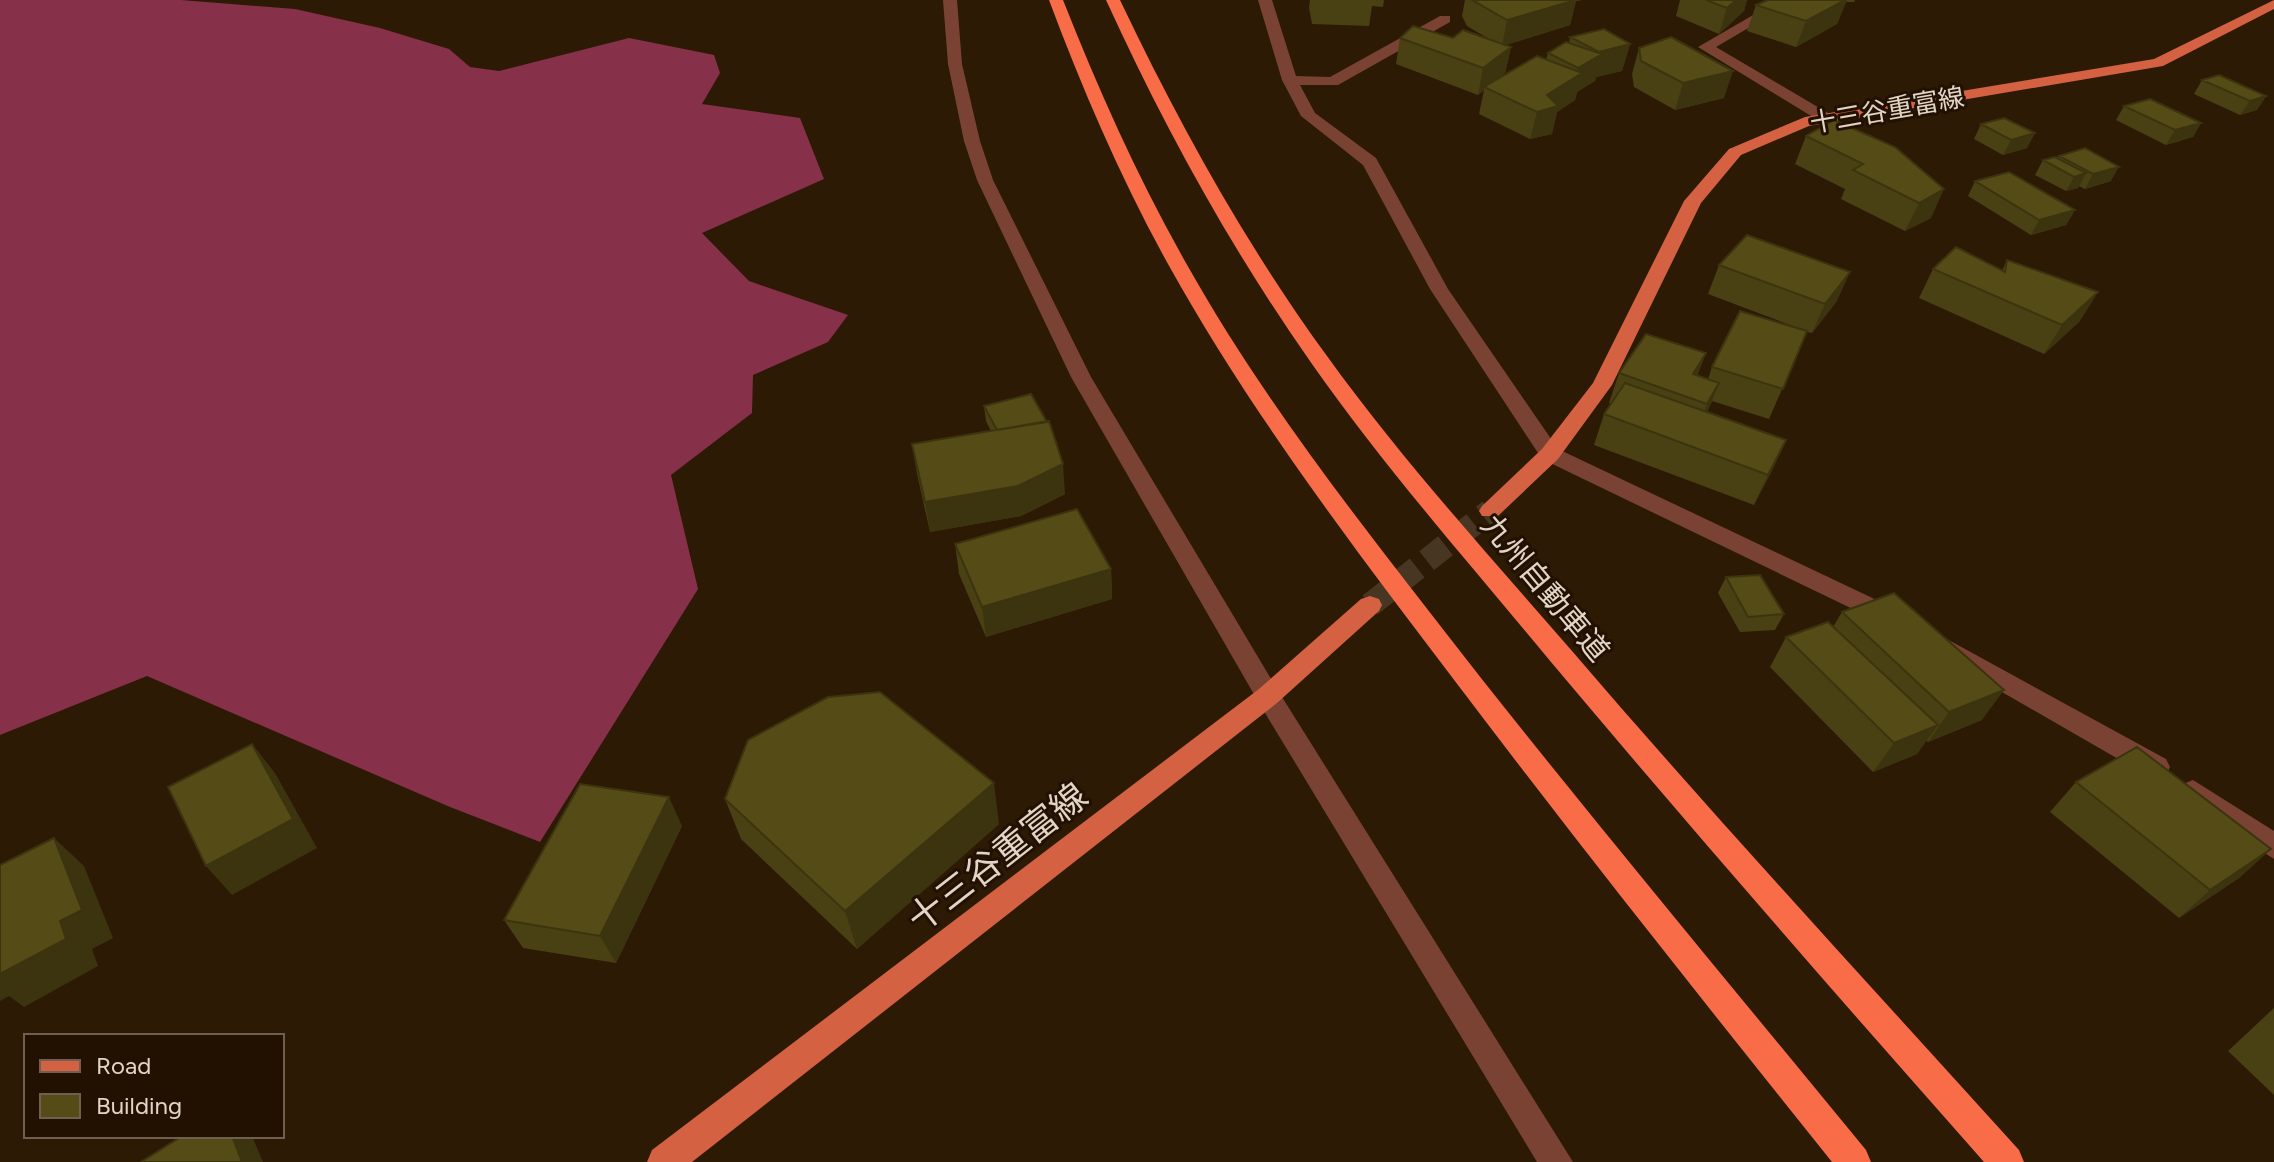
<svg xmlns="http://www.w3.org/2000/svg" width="2274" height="1162" font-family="Figtree,'Noto Sans JP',sans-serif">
<rect width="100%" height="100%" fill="#2c1a05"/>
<!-- forest -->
<path fill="#86304a" d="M0,0H181L295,9L380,28L449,49L470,67L499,71L629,38L714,55L720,73L702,104L800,118L824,179L702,233L749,281L848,315L828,342L753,375L752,413L671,475L698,589L540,842L450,807L147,676L0,735Z"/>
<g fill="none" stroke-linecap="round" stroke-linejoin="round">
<!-- major-tunnel -->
<path stroke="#473622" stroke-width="24" stroke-dasharray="24 12" stroke-linecap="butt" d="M1370,605L1490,511"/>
<!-- minor -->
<path fill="#7a4233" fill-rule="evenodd" d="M943,0H957L962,64L980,141L993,180L1091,377L1277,689L1573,1162H1537L1259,703L1071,377L977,180L964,141L948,64Z
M1258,0H1272L1296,76L1330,77L1440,16H1450V22L1338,85H1300L1315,113L1376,158L1448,289L1558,449L1904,613L1907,619L1904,625H1886L1542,459L1430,289L1363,165L1301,116L1282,80Z
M1779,0H1796L1716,47L1833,116V122H1821L1698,47Z
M1945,638L2166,759L2170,767L2166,775L2156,778L2146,775L1936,654L1932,647L1936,640Z
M2193,780L2274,831V859L2183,800L2179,792L2183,784Z"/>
<!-- major -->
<path fill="#d46142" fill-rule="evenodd" d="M2274,0V9L2163,66L1809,126L1741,155L1701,203L1612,385L1558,459L1498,516H1482L1479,511L1482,506L1542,449L1593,383L1684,201L1729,149L1805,117L2154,59Z
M1370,596L1379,599L1382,605L1379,611L1277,703L692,1162H647L652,1150L1259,689L1361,599Z"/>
<!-- highway -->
<path fill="#f86d47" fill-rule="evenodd" d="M1049,0H1063C1099,91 1138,178 1186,263C1269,411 1377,544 1481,678C1607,837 1737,993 1866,1150L1871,1162H1832C1707,1006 1582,849 1461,689C1357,552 1252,415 1168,264C1121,179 1083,91 1049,0Z
M1106,0H1120C1179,124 1246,245 1327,356C1402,460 1488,554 1572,651C1717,820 1869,984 2019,1150L2024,1162H1984C1838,997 1693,831 1551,662C1470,564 1385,468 1312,364C1231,249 1164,127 1106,0Z"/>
</g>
<!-- wall -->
<path fill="#494013" d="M1310,0H1384L1383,7L1372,6L1369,26L1312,24L1309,8Z
M1465,0H1583L1576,1L1570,25L1506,45L1511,47L1505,73L1495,81L1546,60L1548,53L1569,43L1570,37L1630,44L1622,71L1596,77L1595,81L1577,92L1575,100L1557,112L1552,134L1530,139L1479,114L1484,90L1478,95L1396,64L1400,38L1489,39L1467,26L1462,16Z
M1680,0H1747L1744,11L1719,34L1676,16Z
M1768,0H1855L1854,2H1846L1837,24L1796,47L1747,31L1756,5Z
M1639,48L1724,98L1675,110L1634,87L1632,74Z
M2202,80L2266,96L2257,110L2240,115L2194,94Z
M2124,106L2201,123L2193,137L2166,145L2116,120Z
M1981,124L2027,148L2003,155L1974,139Z
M1806,136L1895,147L1931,218L1905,231L1841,199L1845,189L1795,164Z
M2059,156L2111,181L2085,189L2079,186L2078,188L2066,191L2035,175L2043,160L2058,158Z
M1975,181L2075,210L2066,225L2031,235L1968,196Z
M2007,260L2098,292L2079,322L2044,354L1919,298L1933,269L2002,271Z
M1719,265L1837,301L1812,333L1807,332L1769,419L1712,401L1707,412L1786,440L1754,505L1594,445L1604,414L1611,404L1609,403L1619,373L1706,353L1697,376L1708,379L1712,367L1798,328L1708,294Z
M984,406L1065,494L1021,516L930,532L917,474L912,444L991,431L986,421Z
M955,544L1111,569L1112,599L986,637L959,574Z
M1726,577L1784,614L1775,630L1740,632L1718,593Z
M1842,612L1982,720L1928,742L1926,740L1917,754L1873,772L1770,667L1786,637L1833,627Z
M2076,782L2271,849L2239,878L2179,918L2050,812Z
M725,799L999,824L857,949L741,839Z
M682,826L616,963L523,948L504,920Z
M2274,1008V1095L2228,1051Z"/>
<!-- shaded-wall -->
<path fill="#3c340f" d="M1576,0L1570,25L1502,46L1507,20Z
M1736,0H1747L1744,11L1719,34L1727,8Z
M1845,0H1847L1837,24L1796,47L1806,21Z
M1630,44L1622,71L1596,77L1595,81L1577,92L1575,100L1557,112L1552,134L1530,139L1537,112L1547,95L1576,77L1578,68L1597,57L1599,52Z
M1511,47L1505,73L1486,88L1484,87V90L1478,95L1483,68Z
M1733,71L1724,98L1675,110L1683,83Z
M2266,96L2257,110L2240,115L2250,101Z
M2201,123L2193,137L2166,145L2175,130Z
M2035,133L2027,148L2003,155L2011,140Z
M2119,167L2111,181L2085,189L2093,174Z
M2086,173L2078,188L2066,191L2074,177Z
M1944,189L1931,218L1905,231L1919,203Z
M2075,210L2066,225L2031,235L2039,220Z
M1850,272L1837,301L1812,333L1825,304Z
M2098,292L2079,322L2044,354L2062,325Z
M1706,353L1694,383L1693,374Z
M1719,383L1707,413L1695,434L1707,404Z
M1786,440L1772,471L1754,505L1768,475Z
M1063,464L1065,494L1021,516L930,532L925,502Z
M1111,569L1112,599L986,637L982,607Z
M2004,690L1982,720L1928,742L1949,712Z
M1938,725L1917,754L1873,772L1894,743Z
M252,744L275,773L317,848L232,895L206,866Z
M994,783L999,824L857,949L845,911Z
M669,797L682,826L616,963L600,936Z
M54,838L84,866L113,938L92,949L98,966L24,1007L9,996L0,1001V974Z
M2271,849L2239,878L2179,918L2210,890Z
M232,1136H252L263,1162H242Z"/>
<!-- building -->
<path fill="#554b16" stroke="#3c340f" stroke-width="2" d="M1472,0H1576L1507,20Z
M1706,0H1736L1727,8Z
M1768,0H1845L1806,21L1756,5Z
M1413,26L1453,38L1463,30L1511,47L1483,68L1400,38Z
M1604,29L1630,44L1599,52L1570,37Z
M1671,37L1733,71L1683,83L1641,61L1639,48Z
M1566,42L1602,54L1578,68L1548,53Z
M1537,56L1582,73L1547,95L1558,106L1537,112L1484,87Z
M2219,75L2266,96L2250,101L2202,80Z
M2150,99L2201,123L2175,130L2124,106Z
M2004,118L2035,133L2011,140L1981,124Z
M1834,120L1895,147L1944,189L1919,203L1853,170L1863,164L1806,136Z
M2085,148L2119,167L2093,174L2059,156Z
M2055,157L2086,173L2074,177L2043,160Z
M2009,172L2075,210L2039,220L1975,181Z
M1747,235L1850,272L1825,304L1719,265Z
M1956,247L2005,272L2007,260L2098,292L2062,325L1933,269Z
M1740,311L1807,331L1783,389L1712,367Z
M1646,334L1706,353L1693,374L1719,383L1707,404L1619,373Z
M1625,383L1786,440L1768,475L1604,414Z
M1031,394L1047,422L997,430L984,406Z
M1049,421L1063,464L1018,486L925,502L912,444Z
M1077,509L1111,569L982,607L955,544Z
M1760,575L1784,614L1748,617L1726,577Z
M1894,593L2004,690L1949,712L1842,612Z
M1828,622L1938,725L1894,743L1786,637Z
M880,692L994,783L845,911L725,799L748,740L828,697Z
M252,744L293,819L206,866L168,787Z
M2137,747L2271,849L2210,890L2076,782Z
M580,784L669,797L600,936L504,920Z
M54,838L82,910L60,921L66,939L0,974V865Z
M182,1136H232L242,1162H141Z"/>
<g text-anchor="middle" stroke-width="6" stroke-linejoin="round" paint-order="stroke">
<!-- far-street labels -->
<g font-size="26" fill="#e2d5c8" stroke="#210">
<text transform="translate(1887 110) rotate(-10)" y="9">十三谷重富線</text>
</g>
<!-- street labels -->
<g font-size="30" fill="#e2d5c8" stroke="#210">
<text transform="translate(1545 588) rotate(50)" y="10">九州自動車道</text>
</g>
<!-- near-street labels -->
<g font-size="36" fill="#e2d5c8" stroke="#210">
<text transform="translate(997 857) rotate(-38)" y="13">十三谷重富線</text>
</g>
</g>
<!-- legend -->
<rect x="24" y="1034" width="260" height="104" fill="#221100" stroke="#6f5f50" stroke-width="2"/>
<rect x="40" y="1060" width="40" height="12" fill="#d46142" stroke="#6f5f50" stroke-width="2"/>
<text x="96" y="1074" font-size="24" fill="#e2d5c8">Road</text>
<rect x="40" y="1094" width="40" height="24" fill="#554b16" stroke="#6f5f50" stroke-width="2"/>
<text x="96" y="1114" font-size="24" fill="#e2d5c8">Building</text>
</svg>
